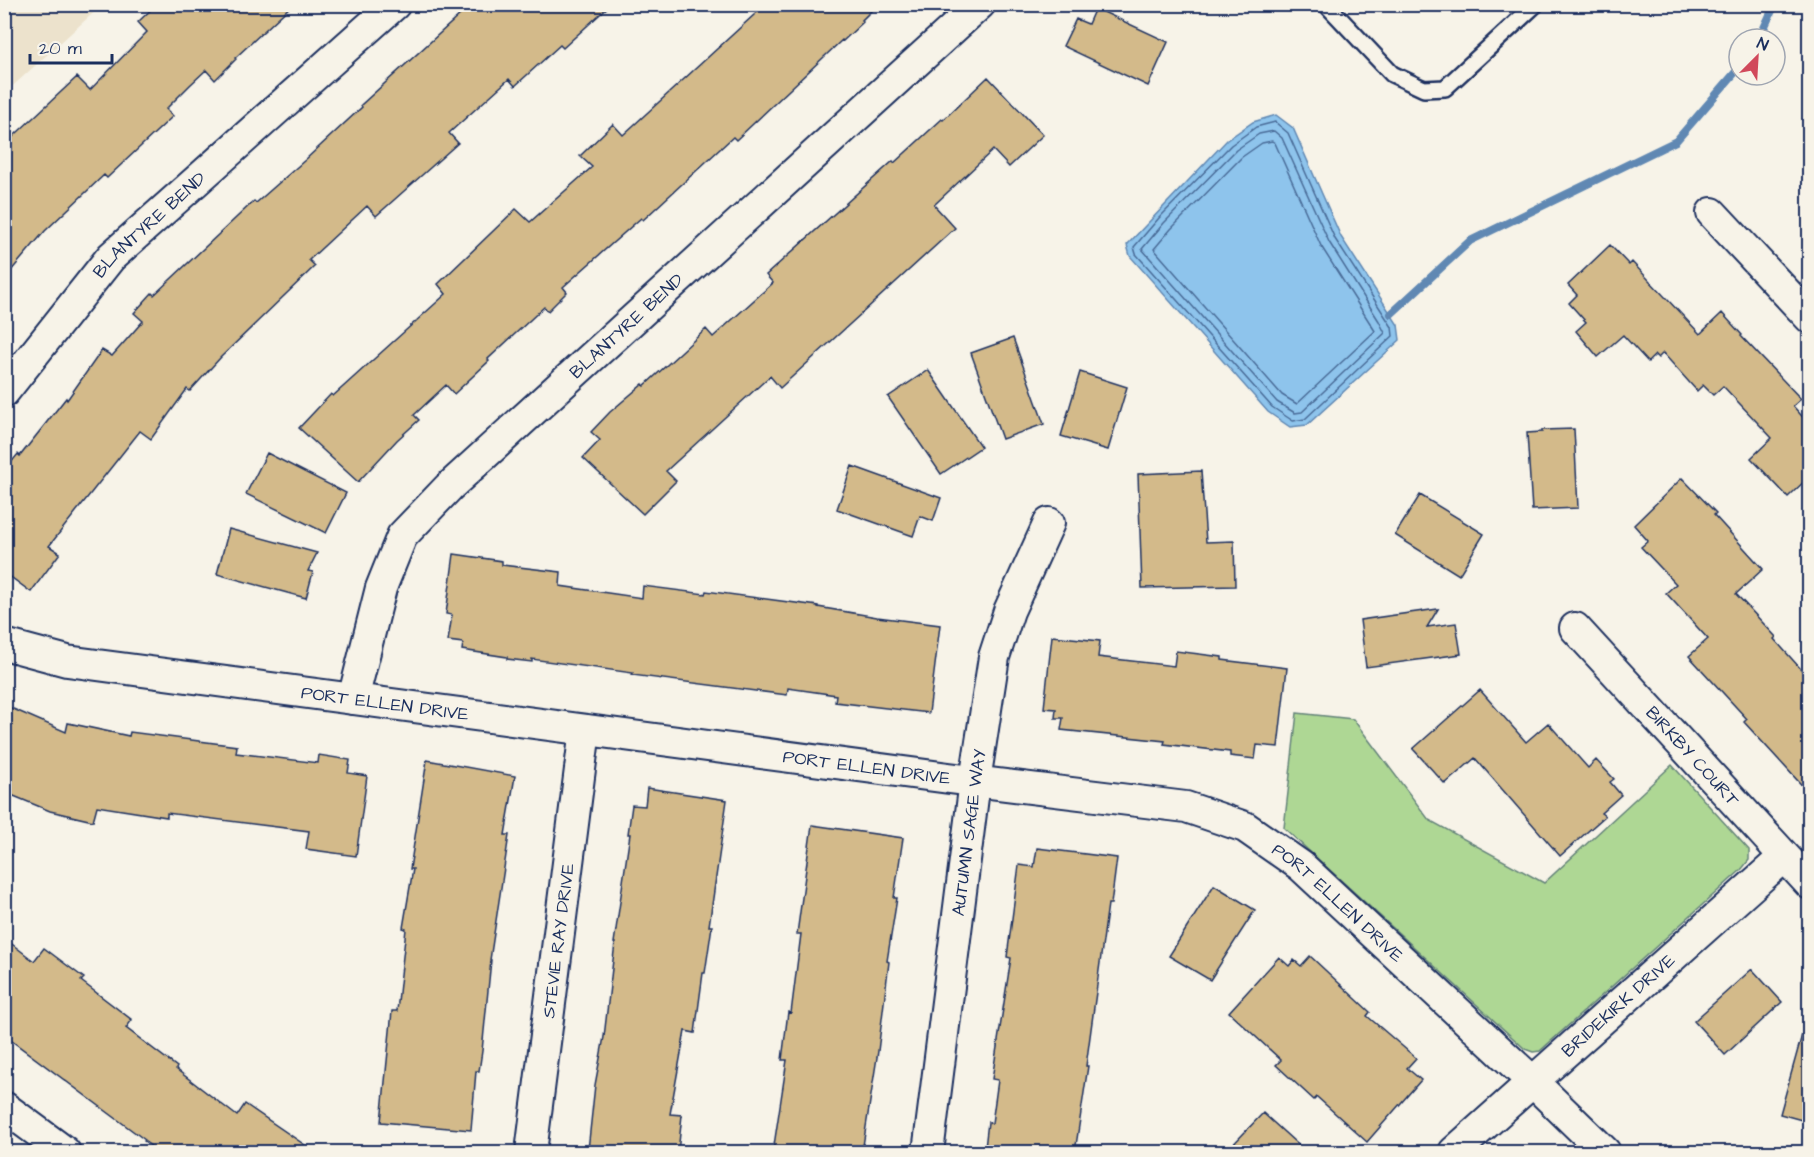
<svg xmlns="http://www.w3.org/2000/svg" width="1814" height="1157" font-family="'Architects Daughter',sans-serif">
<rect width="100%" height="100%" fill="#f7f3e8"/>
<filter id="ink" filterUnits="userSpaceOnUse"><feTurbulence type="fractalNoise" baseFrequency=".0167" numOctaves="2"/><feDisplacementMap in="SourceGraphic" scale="12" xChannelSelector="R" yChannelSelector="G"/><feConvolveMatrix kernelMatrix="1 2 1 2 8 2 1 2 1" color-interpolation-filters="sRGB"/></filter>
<g filter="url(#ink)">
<!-- built -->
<path fill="#ece2cc" d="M5,4H102V5L5,93Z"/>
<!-- green -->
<path fill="#aed794" stroke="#648379" stroke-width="1.5" d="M1297,713L1353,719L1429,820L1544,883L1672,765L1749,850V860L1741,870L1540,1051L1533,1052L1525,1049L1284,828Z"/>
<!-- water -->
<path fill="#8ec4ec" stroke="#6088b3" stroke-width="1.5" d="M1276,115L1293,128L1341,237L1398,325L1400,340L1307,425L1290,427L1268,412L1130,256L1127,245L1227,140L1253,122Z"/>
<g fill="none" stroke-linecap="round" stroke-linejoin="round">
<!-- shore -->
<path stroke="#496b97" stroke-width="1.5" d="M1275,122L1288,133L1335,239L1392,327L1393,336L1305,419L1293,421L1272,407L1136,254L1134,247L1159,218L1231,145L1256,127Z
M1274,131L1282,138L1329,242L1379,321L1385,333L1302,412L1295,413L1277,402L1142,249L1164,223L1236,150L1259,134Z
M1272,141L1275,143L1321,246L1375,331L1297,404L1282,395L1154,249L1171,229L1242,157L1262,143Z"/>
<!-- stream -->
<path stroke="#6088b3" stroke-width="8" d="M1759,39L1775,4
M1391,314L1470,241L1676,141L1739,68"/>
</g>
<!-- building -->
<path fill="#d3ba8a" stroke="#1b2f5e" stroke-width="1.5" d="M157,4H293L235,58L236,59L215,80L206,70L190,85L166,109L173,116L107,178L104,175L45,231L4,279V145L77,77L90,90L147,32L138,22Z
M472,4H611L563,48L560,45L515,86L509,79L449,133L458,143L376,216L367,206L309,260L315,266L221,357L190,391L187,389L151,439L140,431L49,546L60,553L31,592L4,572V471L18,454L20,456L66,398L67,400L102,350L112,356L143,321L134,313L152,293L154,295L254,201L256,203L305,160L362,107L361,105Z
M766,4H878L862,20L863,22L843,41L842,40L736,140L733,137L643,220L641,218L563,287L567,292L548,311L544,307L488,359L489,361L454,394L446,385L414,415L419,420L397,440L358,482L299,428L331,394L333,396L446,294L438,284L516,209L530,222L592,167L580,156L613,124L623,135Z
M1095,8L1168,42L1148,86L1063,46L1076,19L1088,24Z
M988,77L1043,135L1009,167L993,150L934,205L955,228L780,388L770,376L666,471L676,481L643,514L583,458L600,440L591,432L610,412L643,384L644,386L706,329L713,337L773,283L766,275L893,161L894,163L942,119L943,120Z
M1610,245L1629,265L1632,262L1700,334L1722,313L1742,335L1741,336L1801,399L1793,406L1809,424V477L1788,497L1751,458L1772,438L1723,386L1713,395L1703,385L1697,391L1663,353L1658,358L1655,355L1648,362L1623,335L1598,357L1576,331L1586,322L1569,303L1577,295L1568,285Z
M1013,338L1044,424L1002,439L971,353Z
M928,370L981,447L941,474L888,397Z
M1080,372L1127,387L1108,450L1061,436Z
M1574,429L1578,508L1532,510L1527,433L1542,432V430Z
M267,453L346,493L326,533L246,494Z
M852,466L941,498L933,521L920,516L913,536L837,509Z
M1201,471L1206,542L1234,541L1235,586L1142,588L1138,474Z
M1682,478L1716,513L1714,515L1763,569L1736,594L1776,637L1774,639L1809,678V793L1744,722L1747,719L1689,656L1708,639L1666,593L1676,584L1641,547L1648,541L1634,525Z
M1420,495L1484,534L1459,575L1395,535Z
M229,529L317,553L308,571L313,572L306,598L217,574Z
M454,554L502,561V565L561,572L560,586L642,598L643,586L705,594L706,591L818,606V607L877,617L940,625L929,713L835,702L836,695L788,688L787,695L632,675L633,673L532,659V662L507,659V657L462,650L463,643L448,641L452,615L446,614Z
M1438,609L1427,627L1456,623L1461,654L1366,667L1360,620Z
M1052,636L1100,641L1098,657L1174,666L1176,651L1222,657V660L1287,668L1278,747L1257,745L1255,759L1230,756V752L1164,744L1165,741L1061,730L1063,718H1055L1056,709L1044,708Z
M1480,690L1526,742L1548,723L1588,768L1596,760L1614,779L1610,782L1621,795L1601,813L1605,816L1560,856L1475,758L1445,784L1413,749Z
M4,705L66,732L68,723L129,736L130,732L237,746L236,753L318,763L319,755L350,760L348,773L367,776L356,856L306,849L309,831L167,813V817L97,806L93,821L50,811L4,792Z
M427,760L515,776L505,835H509L490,960H491L482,1051L479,1071H476L471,1130L381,1122L392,1011H397L406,929L403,928L413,869H410Z
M647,788L727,800L709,926H712L705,973H703L695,1033L685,1031L670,1114L682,1115L678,1152H605L588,1150L595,1085L604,1037L615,943H614L630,834H628L632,805L645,806Z
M812,825L903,838L894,898H897L887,961L889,962L878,1051L862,1152H773L787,1060H782L788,1012L791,1013L801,934H797Z
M1037,848L1117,858L1111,904H1108L1086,1066H1088L1075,1152H993L994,1149L985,1148L988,1122L992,1123L998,1080L992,1079L1011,958L1007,957L1019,865L1034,867Z
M1214,885L1255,910L1210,980L1169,956Z
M4,938L34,961L44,948L84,978L81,981L132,1020L126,1028L177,1067L176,1069L237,1116L245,1104L315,1152H159L144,1141L145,1140L4,1035Z
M1310,956L1370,1012L1367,1016L1416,1058L1407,1068L1421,1080L1367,1142L1317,1097L1314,1100L1276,1065L1281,1060L1229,1012L1279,957L1289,966L1294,960L1301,966Z
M1752,969L1782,1002L1725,1055L1694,1021Z
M1803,1031L1809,1032V1122L1780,1114Z
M1263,1113L1306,1152H1226Z"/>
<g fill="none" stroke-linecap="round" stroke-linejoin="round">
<defs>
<path id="service" d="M1326,4L1392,74L1424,89L1445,88L1536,4"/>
<g id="minor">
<path d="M1712,213L1810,318"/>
<path id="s1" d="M4,392L111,257L395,4"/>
<path id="s2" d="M1575,628L1810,884"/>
<path id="s3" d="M4,644L67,661L949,778L1186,807L1245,827L1301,866L1533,1082L1605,1152"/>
<path id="s4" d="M353,699L381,588L402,536L449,487L980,4"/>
<path d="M4,1107L65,1152"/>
<path id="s5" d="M531,1152L585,730"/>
<path id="s6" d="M928,1152L975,781L994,657L1009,611L1049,523"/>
<path id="s7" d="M1454,1152L1784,857"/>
</g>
</defs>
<!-- service casing -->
<use href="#service" stroke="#1b2f5e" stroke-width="20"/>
<!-- minor casing -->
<use href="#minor" stroke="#1b2f5e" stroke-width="34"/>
<!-- service -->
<use href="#service" stroke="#f7f3e8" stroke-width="15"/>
<!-- minor -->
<use href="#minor" stroke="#f7f3e8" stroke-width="30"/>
</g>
</g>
<g text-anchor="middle" stroke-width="4.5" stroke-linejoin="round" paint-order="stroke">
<!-- street labels -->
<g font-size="18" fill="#1b2f5e" stroke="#f7f3e8">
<text dy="6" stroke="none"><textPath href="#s1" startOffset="222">BLANTYRE BEND</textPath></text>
<text dy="6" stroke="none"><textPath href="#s4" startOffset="478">BLANTYRE BEND</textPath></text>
<text dy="6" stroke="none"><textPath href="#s3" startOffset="386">PORT ELLEN DRIVE</textPath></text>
<text dy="6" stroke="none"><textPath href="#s2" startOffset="174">BIRKBY COURT</textPath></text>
<text dy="6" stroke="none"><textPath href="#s3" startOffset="872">PORT ELLEN DRIVE</textPath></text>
<text dy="6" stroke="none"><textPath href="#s6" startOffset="322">AUTUMN SAGE WAY</textPath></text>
<text dy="6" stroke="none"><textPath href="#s3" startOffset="1376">PORT ELLEN DRIVE</textPath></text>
<text dy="6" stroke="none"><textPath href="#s5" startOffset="213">STEVIE RAY DRIVE</textPath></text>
<text dy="6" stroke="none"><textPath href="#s7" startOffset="220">BRIDEKIRK DRIVE</textPath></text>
</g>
</g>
<!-- margin -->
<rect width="1814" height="1157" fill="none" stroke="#f7f3e8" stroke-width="24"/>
<rect x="12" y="12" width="1790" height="1133" fill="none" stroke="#1b2f5e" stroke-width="2" filter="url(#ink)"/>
<!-- north arrow -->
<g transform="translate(1757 57) rotate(24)"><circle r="28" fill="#f7f3e8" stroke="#9fa5b1" stroke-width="1.5"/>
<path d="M0-4.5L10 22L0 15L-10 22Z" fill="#d1495b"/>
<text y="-9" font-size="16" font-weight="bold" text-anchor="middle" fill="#1b2f5e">N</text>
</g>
<!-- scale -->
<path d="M30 54v9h82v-9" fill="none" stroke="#1b2f5e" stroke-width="3"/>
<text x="39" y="54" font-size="18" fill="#1b2f5e" stroke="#f7f3e8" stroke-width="4.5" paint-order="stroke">20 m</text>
</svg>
